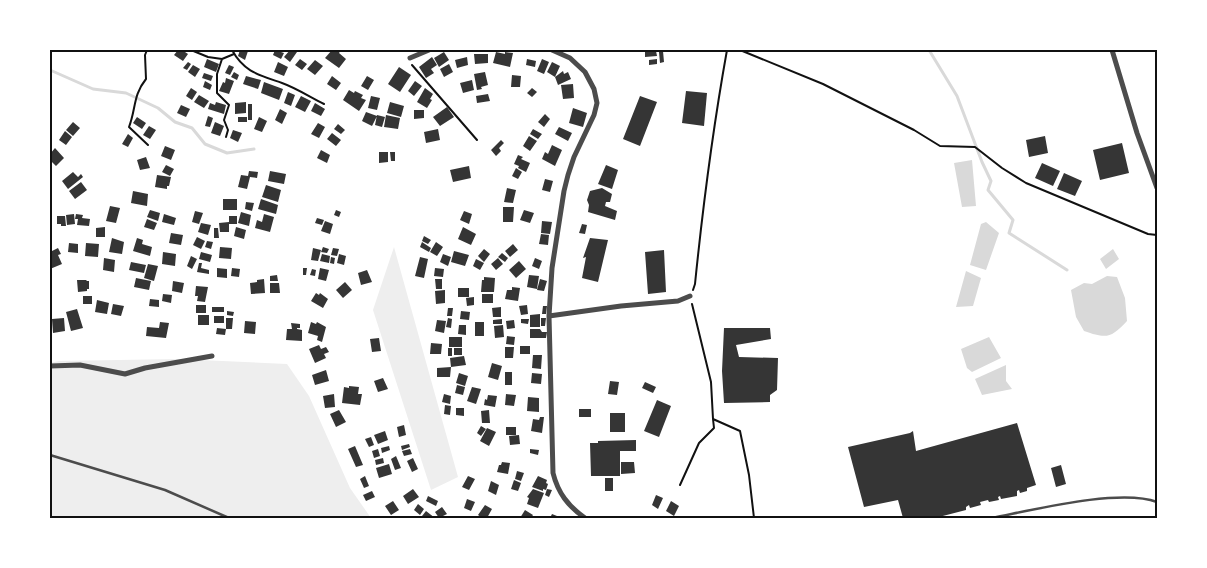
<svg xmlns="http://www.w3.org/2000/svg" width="1207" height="568" font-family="'Exo 2',sans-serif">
<rect width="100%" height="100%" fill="#fff"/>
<!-- green -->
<path fill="#eee" d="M394,247L458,477L431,490L373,310Z
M178,359L287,364L309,396L350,488L371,518H50V363L59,361Z"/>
<!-- water -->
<path fill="#d9d9d9" d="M972,160L976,206L962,207L954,163Z
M986,222L999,233L986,270L970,265L981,224Z
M1113,249L1119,259L1106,269L1100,259Z
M966,271L981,278L973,306L956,307Z
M1107,276L1117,277L1125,298L1127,321C1111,338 1107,339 1084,331L1076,317L1071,290L1084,283L1092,284Z
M989,337L1001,358L972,372L967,368L961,349Z
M1006,365V381L1012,389L982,395L975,379Z"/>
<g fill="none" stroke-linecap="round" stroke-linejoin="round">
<!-- stream -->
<path stroke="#d9d9d9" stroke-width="3" d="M929,50L957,96L982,162L991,181L988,190L1013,220L1009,233L1067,270
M50,70L93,89L126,93L158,108L175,122L192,128L205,144L227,153L254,149"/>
</g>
<!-- building -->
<path fill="#353535" d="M178,50H182L188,54L183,61L174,55Z
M240,50L248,51L245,60L238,56Z
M275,50L284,53L281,59L273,55Z
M290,50H294L297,52L290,62L284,57Z
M332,50H341L339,53L346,59L339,68L325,58Z
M656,51L657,56L645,57V52Z
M663,51L664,62L660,63L659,52Z
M444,52L449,60L439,67L434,58Z
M496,52L505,54V52L513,53L510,67L493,63Z
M474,54H488V63L475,64Z
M432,57L437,65L431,69L434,73L426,78L419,67Z
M467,57L468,65L457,68L455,60Z
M207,59L219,64L216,72L204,67Z
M300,59L307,64L302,70L295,65Z
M527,59L536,61L535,67L526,65Z
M542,59L549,62L544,74L537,71Z
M657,59V64L649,65V60Z
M315,60L323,66L315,75L307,69Z
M188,62L191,64L187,70L183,68Z
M278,62L288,67L284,76L274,72Z
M552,62L560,66L555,77L547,72Z
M449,64L453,72L444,77L440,69Z
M193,65L200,69L195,77L188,72Z
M229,65L234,67L230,75L225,73Z
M399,67L411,75L400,92L388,84Z
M563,71L564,74L568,72L571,79L558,85L555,77Z
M234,72L239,75L237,80L231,77Z
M485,72L488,85L481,87L482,89L477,90L474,74Z
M204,73L213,76L211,81L202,78Z
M512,75L521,76L520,87H511Z
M246,76L261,80L258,89L243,84Z
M332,76L341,83L336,90L327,84Z
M367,76L374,80L368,90L361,86Z
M226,78L234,81L229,94L219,91L223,82L225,83Z
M472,80L474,90L463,93L460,83Z
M205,81L212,85L210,90L203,87Z
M415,81L422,86L414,96L408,91Z
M264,82L283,89L279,100L261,93Z
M573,84L574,98L563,99L561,85Z
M191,88L197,92L192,100L186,96Z
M425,88L433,94L430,99L432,100L427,108L417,102Z
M532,88L537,92L532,97L527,93Z
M349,90L354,93L355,91L363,95L361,98L366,100L359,111L343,100Z
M686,91L707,93L704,126L682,123Z
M288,92L295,95L291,106L284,103Z
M488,94L490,101L477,103L476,96Z
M199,95L209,101L204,108L194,102Z
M301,96L311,101L305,112L295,107Z
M371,96L380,98L377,110L368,108Z
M640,96L657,102L640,146L623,139Z
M216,102L226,105L224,114L208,109L210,103L215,105Z
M246,102V113L235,114V103Z
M390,102L404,106L401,117L387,113Z
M315,103L325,109L321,116L311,111Z
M248,104H252V120H248Z
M181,105L190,109L186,117L177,113Z
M447,107L454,117L440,126L433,117Z
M573,108L587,113L583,127L569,123Z
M280,109L287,113L282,124L275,120Z
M414,110H424V118L414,119Z
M366,112L377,116L372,126L362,121Z
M545,114L550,119L544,127L538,122Z
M377,115L385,117L382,127L375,125Z
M386,115L400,118L398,129L384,127Z
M208,116L213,118L210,127L205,126Z
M137,117L146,123L142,129L133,123Z
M238,117H247V122H238Z
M259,117L267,121L262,132L254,129Z
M73,122L80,128L73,136L66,130Z
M215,122L224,126L220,136L211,133Z
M318,123L325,127L319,138L311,134Z
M338,124L345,130L341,134L334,129Z
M149,126L156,130L150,139L143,135Z
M559,127L572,133L568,141L555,134Z
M438,129L440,140L426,143L424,132Z
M533,129L542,134L538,139L530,134Z
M233,130L242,133L238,142L230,138Z
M65,131L72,137L66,145L59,140Z
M332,133L341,140L336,146L327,139Z
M128,134L133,138L128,147L122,144Z
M529,136L537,141L530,151L523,146Z
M1045,136L1048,153L1029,157L1026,140Z
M501,140L504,143L499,148L501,151L496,156L491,150Z
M1122,143L1129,173L1100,180L1093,150Z
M552,145L562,150L555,166L542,159L545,152L548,154Z
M165,146L175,150L171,160L161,156Z
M55,148L64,158L56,166L50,160V154Z
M321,150L330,155L327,163L317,158Z
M379,152H388V162L379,163Z
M390,152H395V161H391Z
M518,155L523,157L521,159L530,163L526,172L518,168L519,166L514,164Z
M146,157L150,168L140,170L137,160Z
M1042,163L1060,171L1053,186L1035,178Z
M166,165L174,169L170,176L162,172Z
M606,165L618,170L612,189L598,184Z
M469,166L471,178L453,182L450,170Z
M516,168L522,172L518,179L512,176Z
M249,171L258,172L257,178L250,177L247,189L238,187L241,175L248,176Z
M270,171L286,174L284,184L268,181Z
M73,172L78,177L81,174L83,177L68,189L62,181Z
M1064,173L1082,181L1075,196L1057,189Z
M157,175L171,177L169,186H167V189L155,187Z
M545,179L553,181L550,192L542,190Z
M81,182L87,190L75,199L69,191Z
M266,185L281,190L278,202L262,197Z
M507,188L516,190L513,203L504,202Z
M602,188L612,194L610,202H606L605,206L617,211L615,220L588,212L589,205L587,200L590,191Z
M133,191L148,194L147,206L131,203Z
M223,199H237V210H223Z
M261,199L278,205L276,214L258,209Z
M246,202L254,203L252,211L245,209Z
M110,206L120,208L116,223L106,221Z
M503,207H514L513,222H503Z
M150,210L160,213L158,221L147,217Z
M336,210L341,212L339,217L334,215Z
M524,210L534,213L530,223L520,220Z
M195,211L203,213L199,224L192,222Z
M464,211L472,214L469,224L460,220Z
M241,212L251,215L249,226L238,223Z
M74,214L75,224L67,225L66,215Z
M76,214L83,215L82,218L90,219L89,226L77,225L78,219H75Z
M164,214L176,218L174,225L162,222Z
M264,214L274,217L270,232L255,228L257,220L262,222Z
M57,216H65L66,226H61V224H57Z
M229,216H237V224H229V232H220L219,223L229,222Z
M317,218L324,220L322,225L315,223Z
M147,219L157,223L154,230L144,227Z
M325,221L333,224L330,234L321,231Z
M542,221L552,222L550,234L541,233Z
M201,223L211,225L208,235L198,232Z
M582,224L587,225L585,234L579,233Z
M105,227V237H96V228Z
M236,227L246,230L244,239L234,236Z
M463,227L476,234L471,245L458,239Z
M214,228H218L219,238H214Z
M171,233L183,235L181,245L169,243Z
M541,234L549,235L548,245L539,244Z
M424,236L431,240L428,244L422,241Z
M197,237L205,241L201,249L193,245Z
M112,238L124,242L122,254L109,252Z
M137,238L143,240L142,244L152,247L150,256L133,251Z
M590,238L608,240L598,282L582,278L586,257L583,258Z
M207,241L213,242L211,249L205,247Z
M422,242L431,248L429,252L420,247Z
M436,242L443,247L437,256L430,252Z
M69,243L78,244V253L68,252Z
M86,243L99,244L98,257L85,256Z
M513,244L518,250L510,257L505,251Z
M220,247L232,248L231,259L219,258Z
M323,247L329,249L327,253L321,252Z
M58,248L61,254L58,255L62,264L50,269V252Z
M313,248L321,250L318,261L311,260Z
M333,248L339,249L337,256L331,255Z
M484,249L490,254L484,262L478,256Z
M664,250L666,292L648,294L645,252Z
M454,251L469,255L465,266L451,262Z
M163,252L176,254L175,266L162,264Z
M201,252L212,255L210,262L199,259Z
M502,253L508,258L505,262L498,257Z
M322,254L330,256L329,263L320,261Z
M339,254L346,256L344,265L337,263Z
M443,254L451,257L448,266L440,262Z
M191,256L197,259L192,269L187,266Z
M331,257L335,258L334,264L330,263Z
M420,257L428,259L424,278L415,276Z
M104,258L115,260L114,272L103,270Z
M498,258L503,264L496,270L491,264Z
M535,258L542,261L539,269L532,266Z
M476,259L484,263L480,270L473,266Z
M519,261L526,269L516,278L509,270Z
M131,262L146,265L144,273L129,270Z
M199,263H202L201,268L209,270V274L197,272Z
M148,264L158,266L154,281L144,278Z
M217,268L227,269V278L217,277Z
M232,268L240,269L239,277L231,276Z
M303,268H307L306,275H303Z
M320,268L329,270L326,281L318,279Z
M435,268L444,269L443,277L434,276Z
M312,269L316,270L315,276L310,275Z
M367,270L372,282L361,285L358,273Z
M277,275L278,281H270V276Z
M529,275L539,276L537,289L527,287Z
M484,277L495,278L494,292H481L482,280H484Z
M136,278L151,281L149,290L134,287Z
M264,279L265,293L251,294L250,283L257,282V280Z
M435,279H442V289H436Z
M540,279L547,281L544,291L537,290Z
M77,280H86L87,281H89V289H87V291L78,292Z
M173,281L184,283L182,293L172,291Z
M345,282L352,290L343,298L336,290Z
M270,283H279L280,293H270Z
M196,286L208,287L205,302L197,301L198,296H195Z
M512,287L520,288L518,301L505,299L507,290H512Z
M458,288H469V297H458Z
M445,290V303L436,304L435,291Z
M316,293L319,295L320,293L328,299L323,308L311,301Z
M163,294L172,295L171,303L162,301Z
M482,294H493V303H482Z
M83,296H92V304H83Z
M474,297V305L467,306L466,298Z
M150,299L159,300V307L149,306Z
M97,300L109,303L107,314L95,312Z
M113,304L124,306L121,316L111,314Z
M196,305H206V313H196Z
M527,305L528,314L521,315L519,306Z
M543,306H547L546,314H542Z
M212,307H224V312H212Z
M501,307V317H493L492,308Z
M448,308H453L452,316H447Z
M77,309L83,328L71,331L66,312Z
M227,311L234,312L233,316L227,315Z
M461,311L470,312L469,320L460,319Z
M540,314V327H530V315Z
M198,315H209V325H198Z
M214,316H224V323H214Z
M64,318L65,331L53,333L52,319Z
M226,318H233L232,329H226Z
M448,318L452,319L451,328L446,327Z
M541,318H546L545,326H541Z
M502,319V324H493V320Z
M521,319H529L528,324L521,323Z
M437,320L446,321L444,333L435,331Z
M514,320L515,328L507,329L506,321Z
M245,321L256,322L255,334L244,333Z
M160,322L169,323L166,338L146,336L147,327L159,328Z
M311,322L316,324L317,322L326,327L322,342L317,340L318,336L308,333Z
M475,322H484V336H475Z
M291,323L300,324V328H297V329L302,330V341L286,340L287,329H292Z
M459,325H466V335L458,334Z
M503,325L504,337L495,338L494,326Z
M217,328L226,329L225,335L216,334Z
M724,328H770L771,339L736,345L739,357L778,358L777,390L770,395V402L724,403L722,371Z
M530,329H540L542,332H547L546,338H530Z
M507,336L515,337L514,345L506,344Z
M449,337H462V347H449Z
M379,338L381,351L372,352L370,339Z
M431,343L442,344L441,354H430Z
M319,345L321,349L326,347L329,352L324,354L326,358L315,363L309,349Z
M520,346H530V354H520Z
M505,347H514L513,358H505Z
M448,348H452V356H448Z
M454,348H462V355H454Z
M533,355H542L541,369L532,368Z
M464,356L466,365L451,367L450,358Z
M492,363L502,366L498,380L488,377Z
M451,367L450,377H437V368Z
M326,370L329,381L315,385L312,375Z
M505,372H512V385H505Z
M459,373L468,376L465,386L456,383Z
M532,373L542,374L541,384L531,383Z
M383,378L388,389L378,392L374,381Z
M610,381L619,382L617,395L608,394Z
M645,382L656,387L653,393L642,388Z
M457,385L465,387L463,395L455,393Z
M349,386L359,387L358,394H362L360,405L342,403L344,387L349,388Z
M472,387L481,389L476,404L467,401Z
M334,394L335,407L325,408L323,396Z
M444,394L451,396L450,404L442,402Z
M506,394L516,395L514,406L505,405Z
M488,395L497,396L495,407L484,405L485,399L487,400Z
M528,397L539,398V412L527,411Z
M657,400L671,406L659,437L644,431Z
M445,405L451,406L450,415L444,414Z
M456,408H464V416L456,415Z
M579,409H591V417H579Z
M339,410L346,422L336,427L330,414Z
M489,410L490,423H482L481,411Z
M610,413H625V432H610Z
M540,417H544L542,433L531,431L533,419L539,420Z
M1017,423L1036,485L1027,488V491L1020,493L1019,490L1017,491V496L1001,499L1000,496L998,497L999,500L989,502L988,500L980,502L981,505L970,508L969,505L966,507V510L935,518L933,517L903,518L898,500L864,507L848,447L910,433L913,431L916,451Z
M404,425L406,435L399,437L397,427Z
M481,426L486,429L481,436L477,433Z
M506,427H516V435H506Z
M487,428L496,432L489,446L480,441Z
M385,431L388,440L378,444L374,435Z
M519,435L520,444L510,445L509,436Z
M371,437L374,445L369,447L365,439Z
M636,440V451H620V476H591L590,443H598V441Z
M409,444L410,447L402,450L401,446Z
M355,446L363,465L356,467L348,449Z
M389,446L390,450L382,453L381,448Z
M378,449L380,456L374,458L372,451Z
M410,449L412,454L404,456L402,451Z
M530,449L539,450L538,455L530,453Z
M396,456L401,468L395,470L391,459Z
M383,458L384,463L376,465L375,460Z
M413,458L418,469L412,472L407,461Z
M502,462L510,463L508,474L497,472L499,465H501Z
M621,462H634L635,473L621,474Z
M389,464L392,474L379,478L376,468Z
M1061,465L1066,484L1056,487L1051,468Z
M517,471L524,473L521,481L515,479Z
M365,476L369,486L364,488L360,479Z
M468,476L475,479L469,490L462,487Z
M538,476L547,480L546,483L548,484L546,490L543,489V491L532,487Z
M605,478H613V491H605Z
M514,480L521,483L518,491L511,489Z
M491,481L499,485L496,495L488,491Z
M413,489L419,497L408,504L403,496Z
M533,489L544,493L538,508L527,504L529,498L527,497Z
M547,489L552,490L549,497L545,495Z
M372,491L375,497L366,501L363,495Z
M656,495L663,498L658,509L652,505Z
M428,496L438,501L436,506L426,501Z
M467,499L475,502L471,511L464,508Z
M393,501L399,510L391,515L385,506Z
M671,501L679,506L674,516L666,511Z
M418,504L424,509L420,515L414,510Z
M485,505L492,509L487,518H482L478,515Z
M442,507L447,514L439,518L435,512Z
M525,510L533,515L531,518H520Z
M426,511L435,518H424L422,516Z
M552,514L562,518H550Z"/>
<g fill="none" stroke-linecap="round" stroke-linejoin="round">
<!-- path -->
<path stroke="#111" stroke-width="2" d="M147,50L145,55L146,79C133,95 136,109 129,127L148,145
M191,50L208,57L222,59L234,54
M232,50C244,72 259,75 282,83C296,88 310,97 324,104
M740,50L823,84L914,130L940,146L975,147L1002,168L1026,183L1148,234L1157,235
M222,59L217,74V93L229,105L224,120L228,130L226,137
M412,65L477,140
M693,290L695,284C703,205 713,128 727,50
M692,304L711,382L713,419L740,431L749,475L754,518
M680,485L699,443L714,428L713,419"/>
<!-- service -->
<path stroke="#4c4c4c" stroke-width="2.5" d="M50,455L165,490L229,518
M992,518C1033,510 1120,488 1157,502"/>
<!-- minor -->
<path stroke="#4c4c4c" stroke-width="5" d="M552,50L570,58L585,72L594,89L597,103L594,115L574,157L568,175L564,191L552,268L549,316L553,473C558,493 568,506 585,518
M1112,50L1137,133L1157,188
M410,58L429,50
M549,316L621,306L678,301L690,296
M50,366L80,365L125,374L145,368L212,356"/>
</g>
<!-- border -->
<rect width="1207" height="568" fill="none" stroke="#ffffff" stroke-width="102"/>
<rect x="51" y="51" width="1105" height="466" fill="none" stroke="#111" stroke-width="2"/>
</svg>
